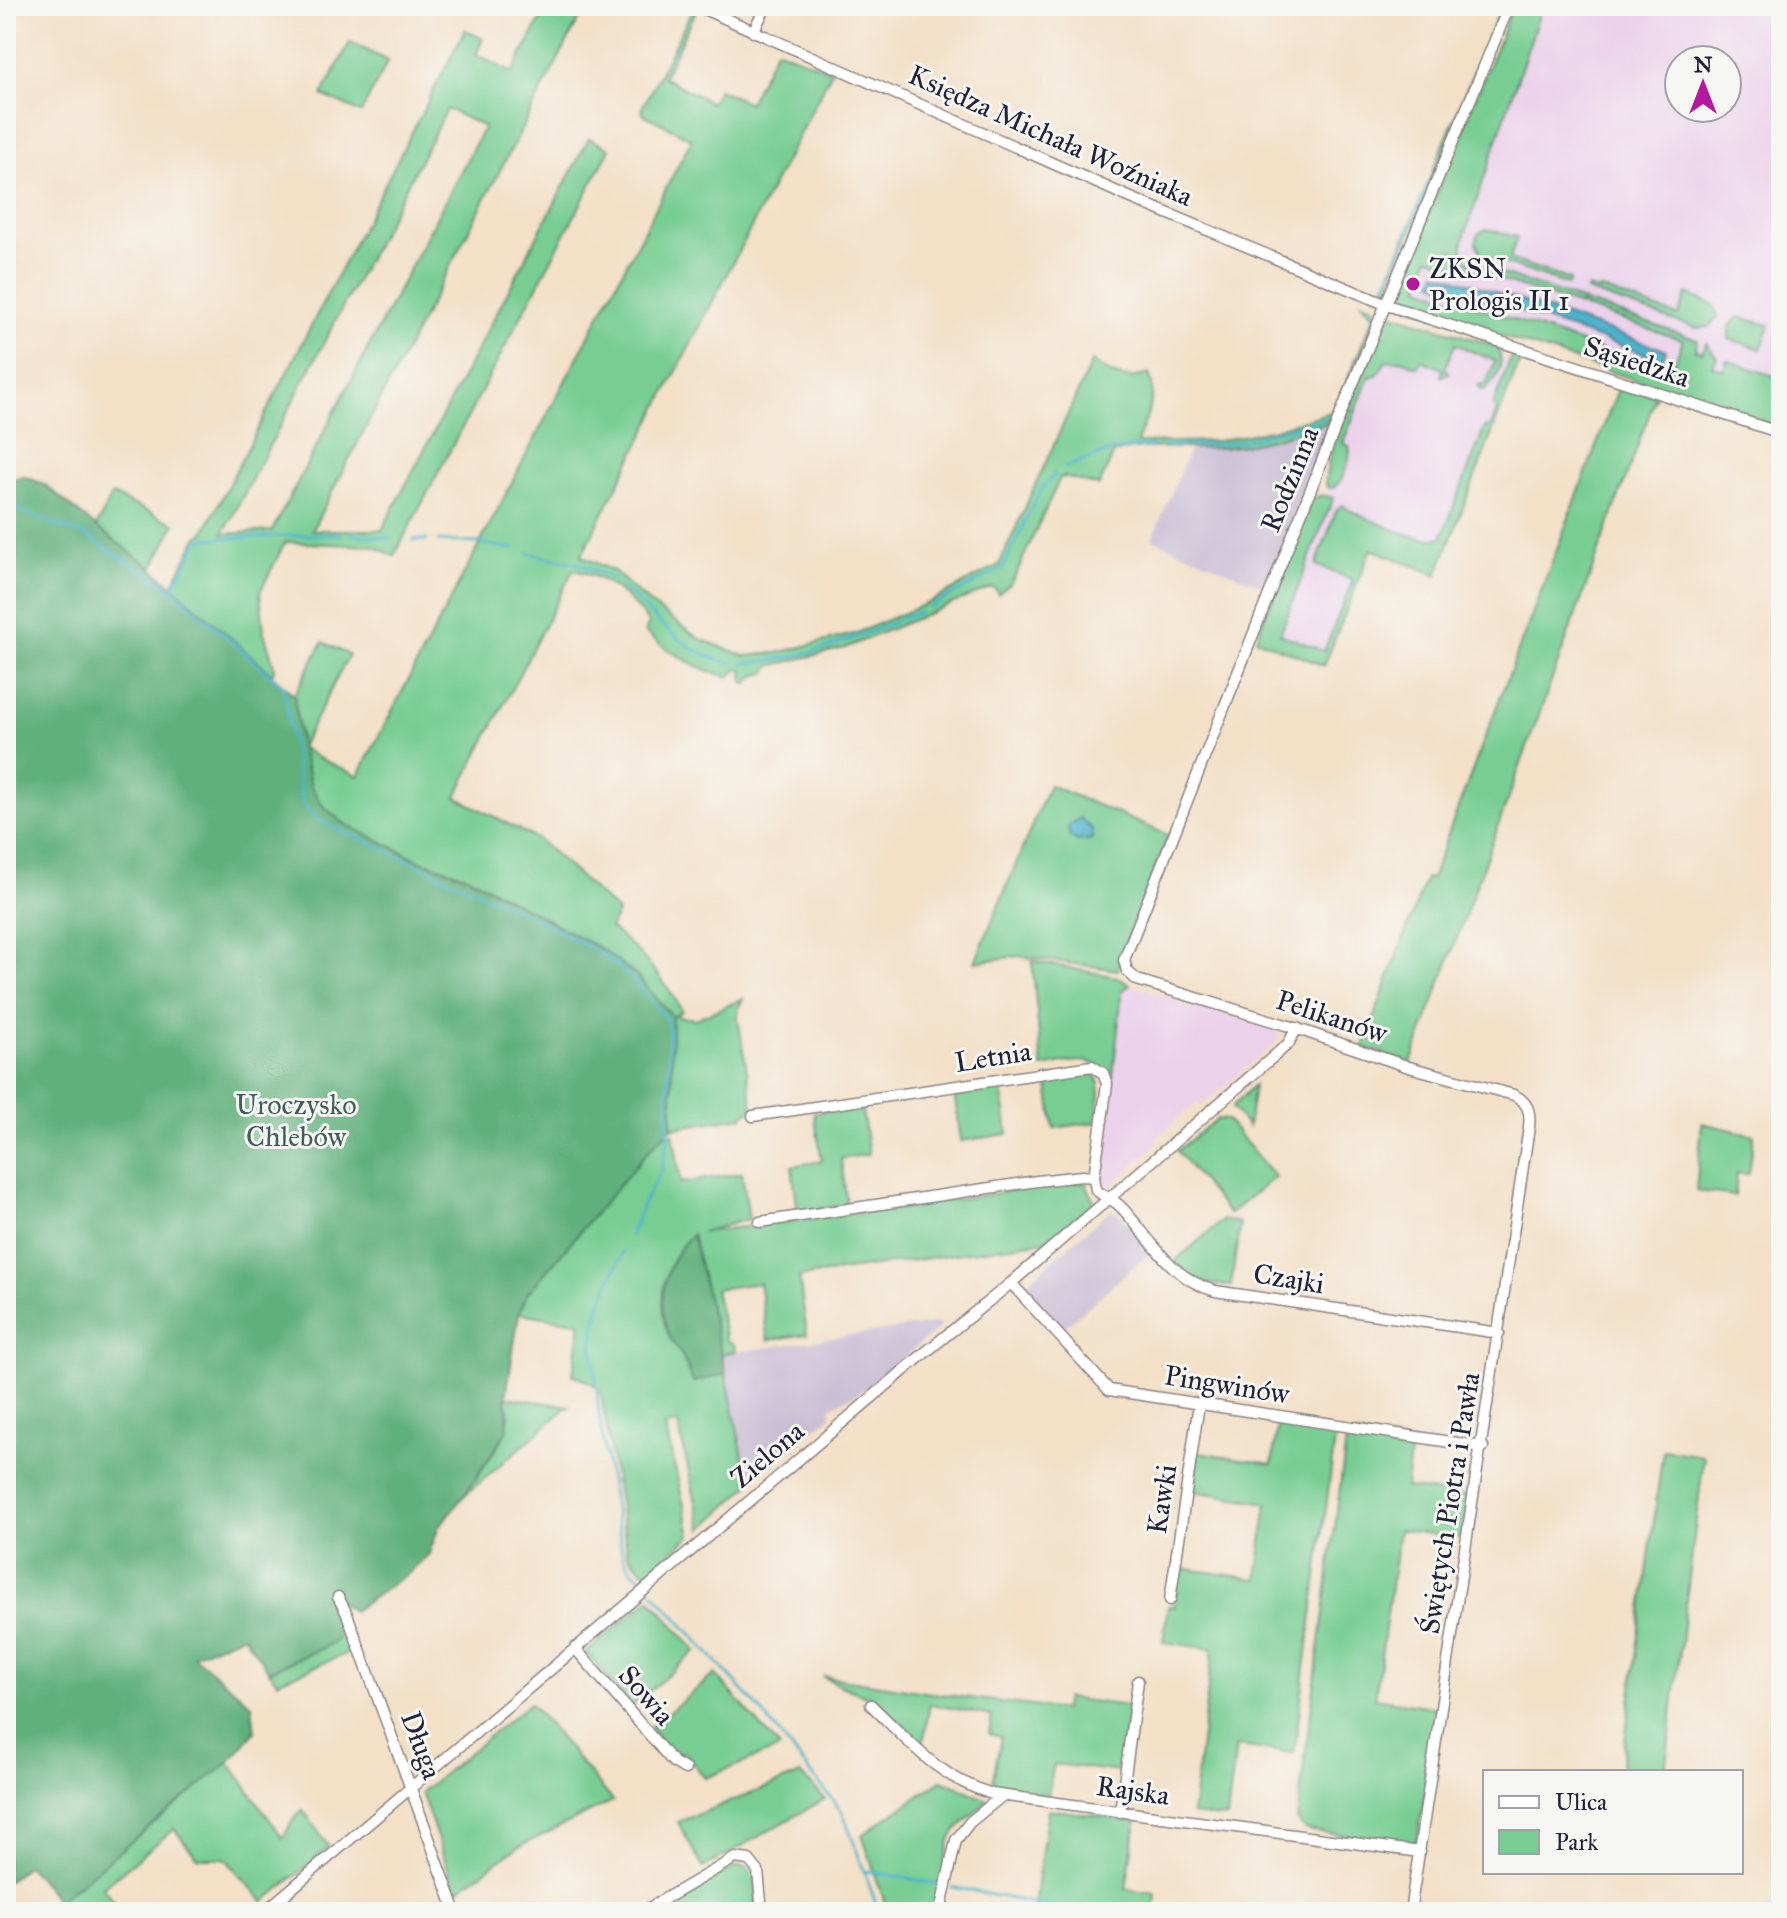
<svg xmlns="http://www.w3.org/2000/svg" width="1787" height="1918" font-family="'IM FELL Great Primer',serif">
<rect width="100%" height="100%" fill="#f6f6f2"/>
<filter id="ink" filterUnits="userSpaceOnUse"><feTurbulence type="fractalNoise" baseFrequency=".0125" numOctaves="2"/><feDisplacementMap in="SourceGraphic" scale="16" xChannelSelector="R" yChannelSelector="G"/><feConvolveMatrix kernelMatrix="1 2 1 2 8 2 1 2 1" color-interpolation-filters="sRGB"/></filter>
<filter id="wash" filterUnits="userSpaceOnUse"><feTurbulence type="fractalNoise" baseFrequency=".006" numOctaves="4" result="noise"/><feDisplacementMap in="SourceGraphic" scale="32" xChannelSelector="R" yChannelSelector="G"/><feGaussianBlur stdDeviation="1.8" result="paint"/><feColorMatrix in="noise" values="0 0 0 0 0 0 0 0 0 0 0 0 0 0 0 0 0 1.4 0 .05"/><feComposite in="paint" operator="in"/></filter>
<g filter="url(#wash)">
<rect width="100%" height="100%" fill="#f3e0c7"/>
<!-- built -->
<path fill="#ecd1ea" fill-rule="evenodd" d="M1521,6H1781V417L1414,287L1418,277L1413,274ZM1679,60H1727V108H1679Z
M1392,322L1518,364L1437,575L1371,549L1324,666L1261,641L1318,500L1326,495L1348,429Z
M1130,985L1176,999L1181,1005L1194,1010L1201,1006L1213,1009L1279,1033V1040L1202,1105L1196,1103L1156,1139L1157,1144L1111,1186L1101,1183L1122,991Z"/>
<!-- industrial -->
<path fill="#cbbfd5" d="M1330,422L1310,473H1307L1304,480L1305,484L1267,588L1152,539L1190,449L1223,448L1274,439Z
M1109,1211L1117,1212L1151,1252L1063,1328L1029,1289L1028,1282Z
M939,1323L941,1326L866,1389L830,1407L831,1416L750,1478L751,1483L749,1486L721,1354Z"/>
<!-- green -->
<path fill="#77cd92" stroke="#4c7866" stroke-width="2" fill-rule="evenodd" d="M548,6H586L312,530H382L589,138L610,149L394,556L374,546L285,542L260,592L264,632L275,669L272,674L172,586L197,537L203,534L465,30L483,39L476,54L512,73ZM447,109L484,127L272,531L223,534Z
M1501,6H1505L1385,294L1377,296L1375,294L1385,286Z
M1513,6H1542L1463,241V254L1448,250L1446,254L1464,257L1473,264L1698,340L1695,350L1703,352L1706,343L1717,357L1712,366L1724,370L1726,360L1781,378V427L1402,304L1397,300V290ZM1429,257L1580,306L1581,303L1586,308L1683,340L1670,374L1420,287Z
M697,10L663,77L711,103L718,89L749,103L776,49L832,71L581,556L614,571L649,603L700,639L745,656L777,653L854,634L930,602L999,565L1092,361C1110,376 1126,382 1149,374C1159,398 1144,420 1137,443L1218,441L1275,429L1334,411L1374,316L1362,302L1375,306L1378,314L1310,474H1306L1310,472L1329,422C1294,433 1257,445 1220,448C1186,450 1147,443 1114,453L1099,486L1064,477L1060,478L1016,574L1010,584L998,594L996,589L992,587L845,648L770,666L766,673L756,675L748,683L743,682V670H736L730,677C697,670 670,653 645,632L649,623C629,597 606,576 573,570L456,797L539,840L618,912L610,928C640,951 664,978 682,1011L674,1016L695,1019L743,999L739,1007L738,1018L753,1107L742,1117L672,1128V1016L601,949L469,877L421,861L369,836L343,823L323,806L311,787L301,747L294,695L323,642L349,655L301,747L316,757L358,776L692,139L643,114L642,108L690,15Z
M350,42L388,61L361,113L322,95Z
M1486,229L1517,237L1510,259L1570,280L1568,285L1483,256L1476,243L1478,234Z
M1588,288L1599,291L1600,289L1678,316L1687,294L1714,305L1718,318L1709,327L1696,328L1587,291Z
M1393,314L1496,346C1506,360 1498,382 1483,390L1479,389V384H1486L1495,361L1455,344L1445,368L1449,373L1441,377L1443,369L1421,360L1418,367L1401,360L1386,361L1377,375L1369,377L1343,443L1349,446C1352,458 1343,481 1333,488L1327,487C1317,466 1375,346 1387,319Z
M1738,317L1770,325L1761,349L1729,339V327Z
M1517,353H1523L1437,575L1371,549L1324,666L1256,639L1311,501C1319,493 1324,495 1333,498L1280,634L1324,651L1353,580L1316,565L1337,509L1343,505L1349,510C1369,518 1423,547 1442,537L1485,427L1490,428L1497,411L1493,406L1511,357Z
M1623,386L1656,396L1411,1063L1363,1047L1426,878L1431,879L1618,389Z
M112,495L175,524L152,568L96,527Z
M1049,785L1168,835L1122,952L1118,970L1018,956L975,962Z
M1032,961L1117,977L1130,985L1122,991L1112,1085C1099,1051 1072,1062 1042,1067Z
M1086,1071L1095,1074C1104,1089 1098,1106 1096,1122L1054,1128L1047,1078Z
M1001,1085L1008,1134L961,1141L954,1092Z
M1254,1085L1248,1127L1232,1107Z
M861,1105L869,1154L841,1159L847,1205L798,1212L792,1166L822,1161L814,1113Z
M1217,1119L1227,1120L1275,1177L1229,1214L1177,1151Z
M1702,1123L1754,1135L1749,1174L1737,1173L1735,1196L1696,1191Z
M673,1133L681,1183L742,1173L749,1219L702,1232L902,1208L1069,1182L1086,1183L1094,1201L1092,1206L1045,1241L799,1277L807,1334L768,1340L759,1283L715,1289L726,1340L734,1345L736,1351L721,1354L692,1235L670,1338L683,1357L693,1382L726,1374L749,1486L702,1529L678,1424L665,1426L691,1535L646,1574L628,1555L601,1393L592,1383L573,1375L581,1323L519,1313L527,1294L541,1275L654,1144L662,1136Z
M1223,1220L1240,1223L1231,1286C1202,1284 1195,1283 1175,1261Z
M506,1397L569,1406L463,1497L501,1442L509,1417Z
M1278,1423L1328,1429L1335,1439L1294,1753L1236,1746L1227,1818L1192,1814L1213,1649L1163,1642L1168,1606L1174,1607L1180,1568L1257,1579L1267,1503L1192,1491L1198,1452L1272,1464Z
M1355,1434L1411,1443L1406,1488L1468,1496L1462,1538L1399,1530L1375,1698L1438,1708L1418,1837L1412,1844L1305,1830L1297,1820L1346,1441Z
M1663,1450L1704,1456L1665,1772H1621Z
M650,1598L696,1651L632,1706L586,1653Z
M345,1628L353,1647L346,1654L277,1682L269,1671L323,1648Z
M715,1674L780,1748L705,1778L685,1753L670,1752L650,1728Z
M822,1676L932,1693L1063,1710L1066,1698L1129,1706L1120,1772L1054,1764L1048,1795L1001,1790L993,1779L1001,1737L989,1734L992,1716L930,1704L923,1744L874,1699L843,1687Z
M530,1703L613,1801L518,1847L456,1891L421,1792Z
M229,1762L283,1838L296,1815L303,1810L329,1847L264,1902L225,1858H198L174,1829L103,1887L123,1912H67L58,1901Z
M801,1774L825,1799L703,1868L678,1822Z
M942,1780L988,1800L955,1831L949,1842L936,1912H888L862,1835Z
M1048,1809L1136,1821L1126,1889L1156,1893L1154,1912H1033Z
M736,1867H747L755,1877L757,1912H667L663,1905Z"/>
<!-- forest -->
<path fill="#61b07c" stroke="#42695c" stroke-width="2" d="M22,476L44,484L96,527L152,568L294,695L301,747L311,787L323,806L343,823L369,836L421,861L469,877L601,949L637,976L672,1016V1128L654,1144L527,1294L519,1313L506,1397L508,1429L463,1497L439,1526L429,1554L410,1572L353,1611L334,1600L345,1628L341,1636L333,1643L269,1671L243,1635L193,1655L252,1705L255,1732L229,1762L58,1901L28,1865L6,1882V482Z
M692,1234L726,1374L693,1382C690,1374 687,1366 684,1359C680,1351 674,1345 670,1338C653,1302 666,1260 692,1234Z"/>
<!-- water -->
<path fill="#4cb3cb" stroke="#376a83" stroke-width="2" d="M1437,272L1666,350L1662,360L1433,282Z
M1080,818L1092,829V839L1077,841L1069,835L1068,826Z"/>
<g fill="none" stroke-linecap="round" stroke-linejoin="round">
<!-- stream -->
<path stroke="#4cb3cb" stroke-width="3" d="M1379,294L1394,269L1430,179
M1372,309L1375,314L1373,323
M1334,417L1345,389
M1166,446L1223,444L1246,440L1332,417
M1066,467L1110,451L1153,446
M6,505L87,536L172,589L284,687L302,803L318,820L529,915L601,953L633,979L666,1018L669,1030L668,1138L661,1172L643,1203L630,1236
M351,534L390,538
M413,540H427
M438,541L479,543L513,549
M528,553L580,564L613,579
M623,587C657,620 684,654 732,663
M172,589L200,539L341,534
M929,607L1003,568L1040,491L1055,474
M743,663C805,661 863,635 919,612
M623,1251L600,1304L592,1342L599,1413L623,1557L632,1570L644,1580
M653,1592L757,1706L843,1813L879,1912
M867,1871L938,1884
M952,1887L1078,1912"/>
</g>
</g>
<g filter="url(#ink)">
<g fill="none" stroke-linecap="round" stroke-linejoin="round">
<defs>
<path id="street" d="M697,6L1131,198L1387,305L1781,433
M753,32L766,6
M753,1116L1092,1066L1103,1073L1107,1084L1094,1177L1096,1190C1104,1197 1115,1200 1122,1208C1152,1240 1170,1278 1215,1291L1499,1333
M760,1222L1037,1181L1082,1176L1094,1177
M1011,1283L1109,1390L1483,1447
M338,1597L347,1614L456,1912
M1170,1600L1199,1404
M575,1648L673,1762L685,1769
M871,1705C912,1744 936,1776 992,1794L1420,1852
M1120,1812L1138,1681
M264,1912L921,1356L1011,1283L1288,1044L1297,1028
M642,1912L735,1858L749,1860L758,1871L762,1912
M940,1912L956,1840L970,1822L1002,1796
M1410,1912L1529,1127C1531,1112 1528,1102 1514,1095L1409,1067L1286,1025L1137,980L1127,971L1124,960L1345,403L1509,6"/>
</defs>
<!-- street casing -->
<use href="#street" stroke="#8a8181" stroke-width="13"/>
<!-- street -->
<use href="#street" stroke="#fff" stroke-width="10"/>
</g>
</g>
<!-- markers -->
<circle fill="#b5179e" stroke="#f6f6f2" stroke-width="3" cx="1413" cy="284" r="8"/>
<g text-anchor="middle" stroke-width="6" stroke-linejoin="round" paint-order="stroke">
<!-- street labels -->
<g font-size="28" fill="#22223b" stroke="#f6f6f2">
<text transform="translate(1051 135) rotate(24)" y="10">Księdza Michała Woźniaka</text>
<text transform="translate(1637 361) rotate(18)" y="10">Sąsiedzka</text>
<text transform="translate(1289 479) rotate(-68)" y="10">Rodzinna</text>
<text transform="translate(1332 1016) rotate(18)" y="10">Pelikanów</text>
<text transform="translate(993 1056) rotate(-9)" y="10">Letnia</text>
<text transform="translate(1289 1278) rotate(9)" y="10">Czajki</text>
<text transform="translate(1227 1384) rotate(9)" y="10">Pingwinów</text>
<text transform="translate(767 1454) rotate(-40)" y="10">Zielona</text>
<text transform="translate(1161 1499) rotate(-81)" y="10">Kawki</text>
<text transform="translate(1449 1503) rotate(-81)" y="10">Świętych Piotra i Pawła</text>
<text transform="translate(647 1695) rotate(49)" y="10">Sowia</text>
<text transform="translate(422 1745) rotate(70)" y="10">Długa</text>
<text transform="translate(1133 1790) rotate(8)" y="10">Rajska</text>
</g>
<!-- poi labels -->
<g font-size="28" fill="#22223b" stroke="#f6f6f2" text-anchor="start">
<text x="1429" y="278">ZKSN<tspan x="1429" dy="32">Prologis II 1</tspan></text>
</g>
<!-- park labels -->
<g font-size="28" fill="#405e59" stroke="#f6f6f2">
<text x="296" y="1114">Uroczysko<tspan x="296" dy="32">Chlebów</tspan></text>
</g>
</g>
<!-- margin -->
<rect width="1787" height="1918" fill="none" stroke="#f6f6f2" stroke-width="32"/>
<!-- legend -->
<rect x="1483" y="1770" width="260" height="104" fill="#f6f6f2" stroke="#a1a1a9" stroke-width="2"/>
<rect x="1499" y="1796" width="40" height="12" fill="#ffffff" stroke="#a1a1a9" stroke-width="2"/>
<text x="1555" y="1810" font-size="24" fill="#22223b">Ulica</text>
<rect x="1499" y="1830" width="40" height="24" fill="#77cd92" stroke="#a1a1a9" stroke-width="2"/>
<text x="1555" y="1850" font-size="24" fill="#22223b">Park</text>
<!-- north arrow -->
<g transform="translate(1703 84)"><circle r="38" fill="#f6f6f2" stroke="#a1a1a9" stroke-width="2"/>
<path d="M0-6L14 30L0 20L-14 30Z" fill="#b5179e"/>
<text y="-12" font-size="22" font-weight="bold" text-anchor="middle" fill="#22223b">N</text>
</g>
</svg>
